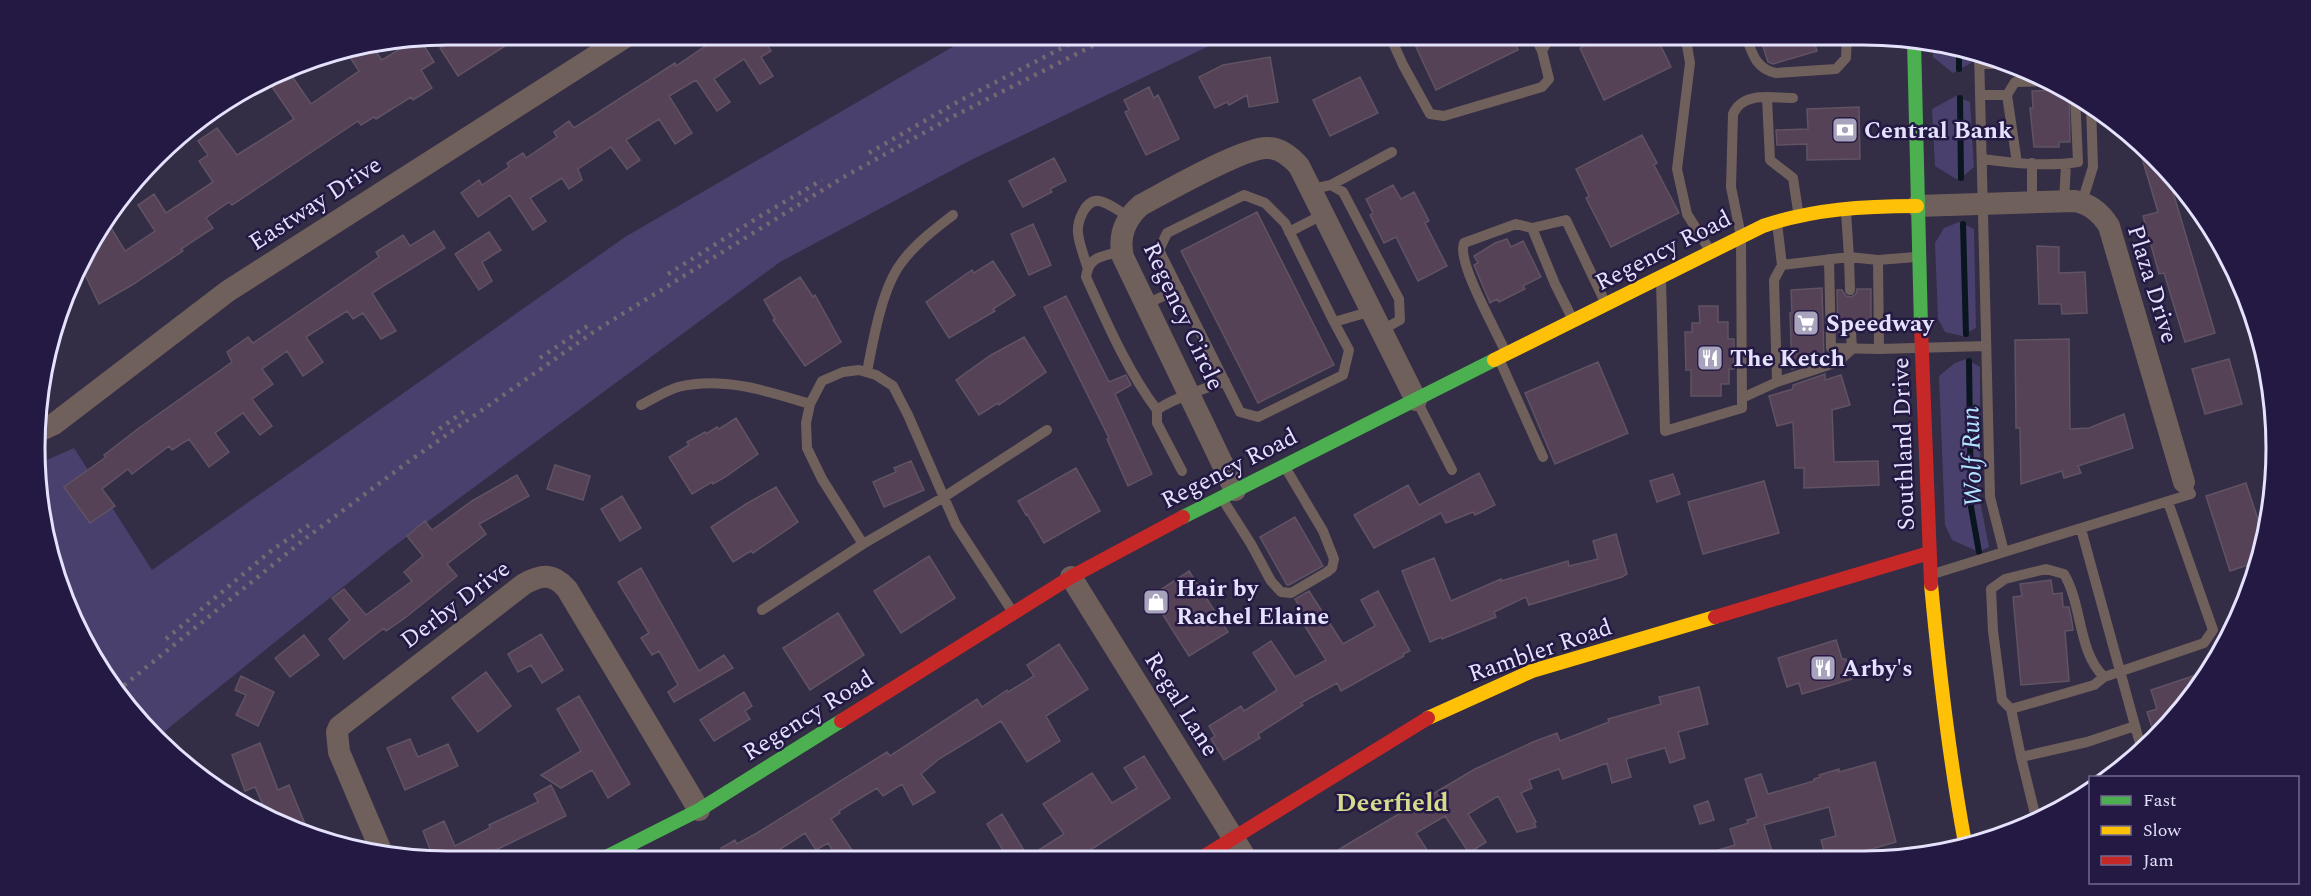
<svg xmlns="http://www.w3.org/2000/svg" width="2311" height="896" font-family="Spectral,serif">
<rect width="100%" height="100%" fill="#332d45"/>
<!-- green -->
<path fill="#49406d" d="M973,35H1232L973,159L780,262L389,550L165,731L177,756L104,677L66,606L43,529L40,463L74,448L152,570L625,237Z
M1933,44L1970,49L1971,63L1953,73L1933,57Z
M1956,96L1970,102L1974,167L1961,178L1956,179L1935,166L1932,109Z
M1959,222L1974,229L1976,328L1962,336L1945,332L1938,319L1935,243L1944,228Z
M1966,359L1980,367V501L1989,547L1979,552L1952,540L1945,525L1939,376L1955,363Z"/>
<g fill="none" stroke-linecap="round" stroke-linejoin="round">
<!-- stream -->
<path stroke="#09151f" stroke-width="6" d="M1959,47V69
M1960,98L1961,178
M1963,224L1966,334
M1969,361L1971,507L1979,552"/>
</g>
<!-- building -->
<path fill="#564256" stroke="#605363" stroke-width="1.5" d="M472,34H524L458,76L440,48L459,36L462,41Z
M734,34H761L771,51L761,57L773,76L760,84L744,59L714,79L730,102L717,111L696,80L669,96L692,133L675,144L659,119L626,140L640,160L627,169L611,147L578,169L582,180L569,189L562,178L530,198L546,221L533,230L510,195L478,217L461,193L479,180L482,185L509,167L507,163L523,153L526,158L557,137L554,132L569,121L574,128L675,63L676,66L720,36L723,41Z
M1410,34H1511L1518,50L1436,90Z
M1609,34H1655L1671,67L1604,100L1580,48Z
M1759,34H1812L1817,51L1773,64L1768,62Z
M420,39L434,62L421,70L432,88L413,100L411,97L376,119L374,117L361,125L358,121L232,205L229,202L206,218L213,228L181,249L183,251L132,285L99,304L80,264L90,242L107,221L125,251L155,231L138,205L154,194L166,213L213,182L199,161L208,155L198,141L217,128L237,155L294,119L272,87L290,73L311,104L359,71L346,51L372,47L382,60L405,46L403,42Z
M1270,57L1278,102L1249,107L1247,95L1229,105L1227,102L1215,108L1199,77L1223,65Z
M1360,77L1378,113L1330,136L1313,100Z
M1149,87L1154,98L1158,95L1179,139L1146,155L1125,112L1129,110L1124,100Z
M2066,90L2069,91L2070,142H2059V147H2034L2030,108H2033L2032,91Z
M1859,107L1860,159L1807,160V144L1777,145L1776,130L1808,129L1807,109Z
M1642,135L1657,163L1654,165L1679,213L1611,247L1586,198L1589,196L1576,169Z
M2137,141L2177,180L2170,182L2215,333L2185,342L2164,273L2159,274L2143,216L2158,212Z
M1054,158L1066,181L1050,189L1052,192L1023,207L1009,181Z
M1393,185L1401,199L1414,192L1429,221L1425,223L1447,266L1418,281L1396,237L1384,243L1370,215L1373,213L1366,199Z
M1257,212L1334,365L1258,403L1181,251Z
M1033,224L1051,265L1029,275L1011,234Z
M434,231L445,248L372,293L396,331L381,339L363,313L353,319L347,311L306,337L323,362L303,376L287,351L262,369L273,384L252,399L272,426L260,435L243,413L215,433L229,452L209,467L189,439L172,450L169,446L132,474L128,469L102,489L115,506L90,523L64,487L106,457L104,455L139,428L232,362L227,352L248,337L253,343L379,257L376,252L403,235L410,246Z
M489,232L501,250L482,262L492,281L479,290L455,254Z
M1507,239L1511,247L1523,241L1541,277L1523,286L1525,289L1499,302L1497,299L1490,303L1474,265L1478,263L1474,256L1495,243Z
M2037,246L2059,247V273L2085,272L2087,313L2062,314L2061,304H2039Z
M993,261L1015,295L993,309L995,311L949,338L926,302L972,270L974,273Z
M800,277L813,297L815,295L841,342L805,366L773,320L775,319L764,300Z
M1822,288L1824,359L1792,369L1790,313H1792L1791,290Z
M1857,289H1871V331H1859L1857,326L1851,324L1846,325L1844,332H1838L1837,290H1842L1846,296L1851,297L1856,294Z
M1066,296L1109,382L1126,375L1131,385L1115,394L1152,474L1128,486L1107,439L1109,438L1044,307Z
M1699,306H1718V322H1728V339H1734V369H1729V384H1721V396H1691V370H1686L1685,332H1692V323H1700Z
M1024,337L1046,372L999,405L998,403L979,415L956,380L991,355Z
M2069,339L2070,429L2089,428L2124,414L2133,448L2078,466L2081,473L2064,478L2062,471L2021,484L2020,428H2016L2015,340Z
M2229,359L2242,404L2205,414L2192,369Z
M1598,362L1628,433L1555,464L1525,393Z
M1825,374V380L1841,375L1850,405L1832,410L1834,462L1878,461L1879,485L1804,488V468H1795L1793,422L1777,426L1769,396L1793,389V385Z
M736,418L758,454L725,477L713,484L712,482L692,494L669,457L689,445L687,442L705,432L706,434L717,427L719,429Z
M911,461L924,490L884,507L873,482L896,472L894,468Z
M555,465L590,476L583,500L547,489Z
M1076,468L1100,511L1044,543L1027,514L1026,515L1018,501Z
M1479,473L1495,505L1475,515L1473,512L1446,523L1441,513L1374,548L1354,515L1408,485L1419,505Z
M1673,474L1680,494L1657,502L1650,481Z
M517,475L529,496L479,524L486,534L447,564L457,576L405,618L386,631L384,628L344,659L329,639L350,620L332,598L344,589L366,615L412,581L404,572L423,556L407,536L425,521L432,530L472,501Z
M1764,481L1779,533L1703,554L1688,502Z
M2246,483L2265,541L2262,555L2260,561L2230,571L2206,496Z
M776,487L798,522L753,553L751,551L733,562L711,527L746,504Z
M622,496L641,528L620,541L601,509Z
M1295,517L1323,566L1289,585H1287L1260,537Z
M1616,534L1627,574L1622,577L1529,605L1526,597L1494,612L1496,617L1442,639L1441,637L1430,642L1402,571L1434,558L1451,601L1501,579V581L1568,561L1569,566L1598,559L1593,541Z
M929,556L955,598L901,633L874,591Z
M641,568L699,671L724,655L733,668L674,702L668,692L678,685L659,651L652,655L641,638L649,633L618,582Z
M1189,571L1228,632L1189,656L1151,596Z
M2051,580L2053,594L2062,593L2063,607H2069L2072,622L2073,630L2065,631L2069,681L2021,685L2013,597L2022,596L2020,584Z
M1309,591L1343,644L1375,626L1361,600L1378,591L1410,651L1403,654L1404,656L1341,691L1337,683L1301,703L1303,705L1258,734L1260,738L1224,760L1211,739L1215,736L1209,726L1241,706L1244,711L1277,690L1253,653L1271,641L1295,677L1326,660L1296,612L1301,609L1295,599Z
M838,613L864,655L810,690L783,648Z
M541,634L563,670L542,683L531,665L518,672L508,654Z
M304,635L319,655L290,677L275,658Z
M1836,640L1842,659H1846L1852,679L1802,694L1799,683L1787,687L1778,658Z
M1059,644L1088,689L1046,716L1060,741L1027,762L1001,721L939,759L921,774L935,792L913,805L902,784L883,796L877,788L839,811L840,813L831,819L852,850L838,859L828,843L816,850L805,833L762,861H709L723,853L721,848L735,840L737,844L757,833L887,752L890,756L977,699L982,707L1007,690L1008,692L1034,676L1027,665Z
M2208,671L2187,697L2155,736L2147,712L2157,709L2151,690Z
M486,672L511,706L478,732L452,698Z
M241,676L274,692L258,726L236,715L246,695L235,690Z
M1699,687L1708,724L1678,732L1685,758L1670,763L1665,748L1626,759L1631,777L1612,783L1607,763L1563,779L1559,769L1529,780L1532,788L1521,793L1536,822L1534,823L1536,827L1517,832L1498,796L1468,814L1486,842L1469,853L1445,816L1416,833L1433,859H1326L1343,847L1475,769L1533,742L1557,733L1560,741L1609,722L1608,719L1661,704L1659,697Z
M744,692L752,706L745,711L750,719L714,741L700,720Z
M579,696L630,784L608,798L592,770L561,788L541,775L581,751L557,709Z
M410,739L418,757L448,744L458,766L405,790L387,748Z
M260,743L278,790L289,785L310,836L270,821L255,787L245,791L232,755Z
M1144,756L1170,798L1075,860H1009L987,824L1002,814L1028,857L1064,834L1043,804L1092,773L1112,803L1137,788L1124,768Z
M1875,762L1896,842L1841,858H1826L1821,840L1836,836L1829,807L1764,825L1774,858H1703L1702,855L1735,845L1730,829L1748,823L1747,820L1757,817L1745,779L1761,774L1768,794L1814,781V779L1820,777L1819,775L1839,769V772Z
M551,785L566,816L473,861L429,859L433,857L423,831L444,821L455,846L490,828L489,825L538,802L534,794Z
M1708,801L1714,820L1700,824L1694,806Z"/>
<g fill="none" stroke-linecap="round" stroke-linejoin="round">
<!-- lane -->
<path stroke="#70605c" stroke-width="10" d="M1389,34L1403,65L1430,114L1444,116L1542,87L1549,79L1542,51L1534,34
M1685,34L1690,63L1677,169L1687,214L1709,249
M1745,34C1752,52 1755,69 1776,73L1836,69L1846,58L1847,34
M1542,51L1548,40L1559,34
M1979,52L1990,497L2004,552
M1979,64H2010
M1980,95H2007L2017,163
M2007,95L2015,82L2053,81
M1767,98L1770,160L1793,178L1798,211
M1982,159C2013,163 2047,167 2078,162L2075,95
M1331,185L1392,152
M1312,189L1331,185L1343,192L1399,299L1400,320L1382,330
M2032,202V163
M2064,202L2066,164
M2082,202L2093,167L2091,105
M1777,223L1782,265L1849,257L1846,212
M1532,228L1566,220L1605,302
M1289,232L1324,214
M1122,251C1103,257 1089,255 1086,277C1107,323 1127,370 1157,410
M1829,259L1831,348L1879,349
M1878,260L1879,349L1986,346
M1782,265L1774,280L1777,382L1838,362L1852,349L1851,331
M1087,266C1084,256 1079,244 1078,233C1077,222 1085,199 1099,201C1110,203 1120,212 1129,217
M1661,280L1665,431L1742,408L1741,236L1731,187L1733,114C1743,91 1772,98 1793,98
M1850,290L1849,257L1878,260L1916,257
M1146,304L1179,289
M1334,322L1349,350L1343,375L1258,417L1240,412L1159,250L1167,233L1244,195L1265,203L1285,223L1334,322L1372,311
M1506,353C1497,332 1456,261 1464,243L1516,224L1532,228L1555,284L1572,318
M1500,361L1543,457
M867,372C873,341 882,287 902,262C916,243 935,229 953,215
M1742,398L1777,382
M1418,403L1452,470
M641,405C653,399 665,391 678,387C722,376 768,391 810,404
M1182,471L1157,423V410C1172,398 1205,389 1225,381
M1223,500L1251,544L1271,581L1281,592L1291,593L1327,572L1332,568L1334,559L1323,531L1285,467
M2081,529L2142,751
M863,544L944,497L1047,430
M1933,574L2191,494L2184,482
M762,610L863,544L822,479L807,448L806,423L810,404L822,381L843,372L859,370L876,375L893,386L908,415L956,525L1012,611
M2011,709L2094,685L2104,677
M2021,757L2011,709L2002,700L1993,631L1991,589L2005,579L2046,569L2064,574C2083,606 2077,650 2104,677L2204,643L2213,630L2168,502
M2037,822L2021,757L2087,742L2135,726"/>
<!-- street -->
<path stroke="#70605c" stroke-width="22" d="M1917,206L2075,201C2090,204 2101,213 2109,226L2184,482
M39,431L54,424L228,291L630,34
M1235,490L1123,257C1118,236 1125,219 1141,205C1166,192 1245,146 1268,148C1280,148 1291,157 1299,166L1416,400
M1071,577L1247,860
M382,853L339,752L337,732L339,727L524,584C542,574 553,573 567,589L699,810"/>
<!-- fast -->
<path stroke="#4caf50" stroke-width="14" d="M1914,41L1921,327
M1183,517L1494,360
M598,861L699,810L841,721"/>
<!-- slow -->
<path stroke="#ffc107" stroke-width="14" d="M1494,360L1763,226C1813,209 1864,206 1917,206
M1931,584C1939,671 1949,757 1965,843
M1428,718L1532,671L1715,617"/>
<!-- jam -->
<path stroke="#c62828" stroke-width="14" d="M1921,327L1931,584
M1715,617L1929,553
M841,721L1071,577L1183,517
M1198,860L1428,718"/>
<!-- rail -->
<path stroke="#746971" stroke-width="4.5" stroke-dasharray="3 6" stroke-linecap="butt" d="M869,153L959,101L1089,34
M668,274L762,215L822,180
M540,358L592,323
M432,434L469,408
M166,639L272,550L312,523
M117,691L306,538L408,462L595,331L842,178L956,115L1116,34"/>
</g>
<!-- icons -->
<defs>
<symbol id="bank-square" viewBox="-11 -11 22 22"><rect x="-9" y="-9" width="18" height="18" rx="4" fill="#a7a3bd" stroke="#241943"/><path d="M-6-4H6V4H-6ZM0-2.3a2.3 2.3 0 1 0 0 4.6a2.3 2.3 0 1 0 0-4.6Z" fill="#fff"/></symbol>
<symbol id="supermarket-square" viewBox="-11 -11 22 22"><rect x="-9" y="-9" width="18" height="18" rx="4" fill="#a7a3bd" stroke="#241943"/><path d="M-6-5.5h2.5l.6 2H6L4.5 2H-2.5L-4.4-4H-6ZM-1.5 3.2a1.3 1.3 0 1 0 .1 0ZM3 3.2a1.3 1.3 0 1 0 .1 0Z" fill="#fff"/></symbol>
<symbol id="restaurant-square" viewBox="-11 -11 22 22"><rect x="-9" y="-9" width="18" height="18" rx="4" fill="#a7a3bd" stroke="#241943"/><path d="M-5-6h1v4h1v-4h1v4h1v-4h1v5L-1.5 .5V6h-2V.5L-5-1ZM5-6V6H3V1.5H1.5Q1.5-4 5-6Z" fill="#fff"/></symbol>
<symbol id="shop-square" viewBox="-11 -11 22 22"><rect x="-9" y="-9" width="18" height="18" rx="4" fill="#a7a3bd" stroke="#241943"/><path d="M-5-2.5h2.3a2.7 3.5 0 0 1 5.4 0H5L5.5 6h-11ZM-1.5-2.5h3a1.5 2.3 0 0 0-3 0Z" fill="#fff"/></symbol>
</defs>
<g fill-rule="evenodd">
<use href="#bank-square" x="1830" y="115" width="30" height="30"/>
<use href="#supermarket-square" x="1791" y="308" width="30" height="30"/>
<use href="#restaurant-square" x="1695" y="343" width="30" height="30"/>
<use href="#shop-square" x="1141" y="587" width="30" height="30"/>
<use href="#restaurant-square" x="1808" y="653" width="30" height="30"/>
</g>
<g text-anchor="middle" stroke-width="5" stroke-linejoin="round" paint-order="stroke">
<!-- poi labels -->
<g font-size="24" font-weight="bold" fill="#e5e2fe" stroke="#241943" text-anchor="start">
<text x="1864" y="138">Central Bank</text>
<text x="1826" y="331">Speedway</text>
<text x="1730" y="366">The Ketch</text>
<text x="1176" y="596">Hair by<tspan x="1176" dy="28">Rachel Elaine</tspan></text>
<text x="1842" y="676">Arby's</text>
</g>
<!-- street labels -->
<g font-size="24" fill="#e5e2fe" stroke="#241943">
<text transform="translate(315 203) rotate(-33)" y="8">Eastway Drive</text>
<text transform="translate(1663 250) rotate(-27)" y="8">Regency Road</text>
<text transform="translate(2153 284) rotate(73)" y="8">Plaza Drive</text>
<text transform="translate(1184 316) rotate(65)" y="8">Regency Circle</text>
<text transform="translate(1903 444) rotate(-92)" y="8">Southland Drive</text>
<text transform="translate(1229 468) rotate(-27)" y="8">Regency Road</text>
<text transform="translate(455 604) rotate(-37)" y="8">Derby Drive</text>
<text transform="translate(1540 650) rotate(-19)" y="8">Rambler Road</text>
<text transform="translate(1182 704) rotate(58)" y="8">Regal Lane</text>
<text transform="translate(808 715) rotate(-32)" y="8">Regency Road</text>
</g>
<!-- water labels -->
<g font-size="26" font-style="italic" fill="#b1e4ff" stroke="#241943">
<text transform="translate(1971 457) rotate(-92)" y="9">Wolf Run</text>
</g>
<!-- neighbourhood labels -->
<g font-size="26" font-weight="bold" fill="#d5da8c" stroke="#241943">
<text x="1392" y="811">Deerfield</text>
</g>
</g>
<!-- crop -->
<path d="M0 0H2311V896H0ZM448 45H1863A403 403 0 0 1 2266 448V448A403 403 0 0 1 1863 851H448A403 403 0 0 1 45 448V448A403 403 0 0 1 448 45Z" fill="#241943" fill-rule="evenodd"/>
<path fill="none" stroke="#e5e2fe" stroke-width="3" d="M448 45H1863A403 403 0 0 1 2266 448V448A403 403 0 0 1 1863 851H448A403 403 0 0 1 45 448V448A403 403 0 0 1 448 45Z"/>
<!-- legend -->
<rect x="2089" y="776" width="210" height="108" fill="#241943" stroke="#71698e" stroke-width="1.5"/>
<rect x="2101" y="796" width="30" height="9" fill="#4caf50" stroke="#71698e" stroke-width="1.5"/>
<text x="2143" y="806" font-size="18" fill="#e5e2fe">Fast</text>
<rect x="2101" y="826" width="30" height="9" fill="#ffc107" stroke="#71698e" stroke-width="1.5"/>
<text x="2143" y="836" font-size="18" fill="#e5e2fe">Slow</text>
<rect x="2101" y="856" width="30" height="9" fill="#c62828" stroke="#71698e" stroke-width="1.5"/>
<text x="2143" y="866" font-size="18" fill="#e5e2fe">Jam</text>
</svg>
